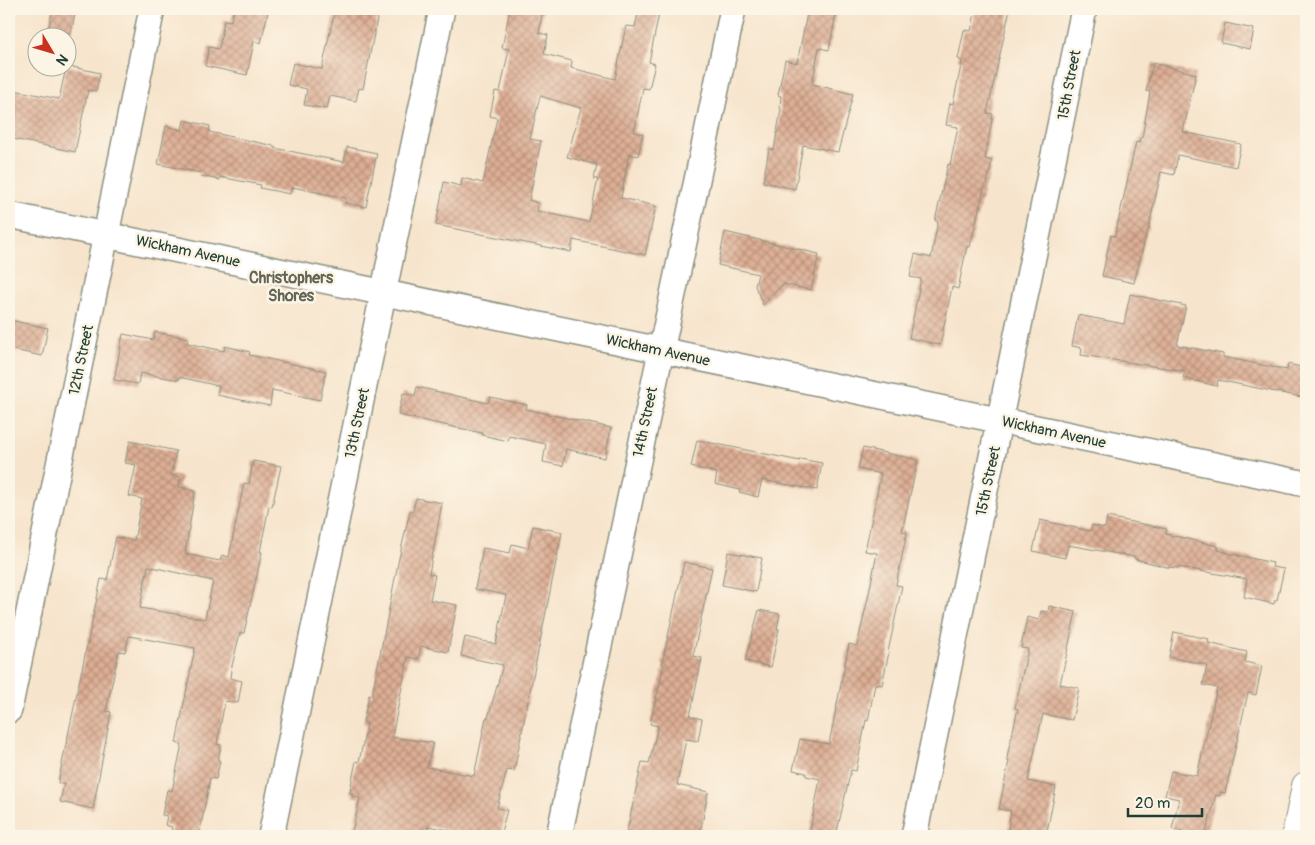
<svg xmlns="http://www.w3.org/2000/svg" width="1315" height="845" font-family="Pangolin,sans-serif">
<defs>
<pattern id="building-cross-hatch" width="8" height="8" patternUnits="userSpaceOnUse" patternTransform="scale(1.25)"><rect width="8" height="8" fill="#deae94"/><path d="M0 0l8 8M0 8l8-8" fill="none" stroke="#b38f7a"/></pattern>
</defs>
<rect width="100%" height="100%" fill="#fcf5e5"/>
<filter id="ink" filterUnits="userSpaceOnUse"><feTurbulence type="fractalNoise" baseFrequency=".02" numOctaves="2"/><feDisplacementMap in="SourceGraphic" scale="10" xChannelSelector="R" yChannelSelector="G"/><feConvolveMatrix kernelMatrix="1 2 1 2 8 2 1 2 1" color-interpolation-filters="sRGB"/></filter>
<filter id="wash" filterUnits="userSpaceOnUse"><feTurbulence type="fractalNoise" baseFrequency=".0096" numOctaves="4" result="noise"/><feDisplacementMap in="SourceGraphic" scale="20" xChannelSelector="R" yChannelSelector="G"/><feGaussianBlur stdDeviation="1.12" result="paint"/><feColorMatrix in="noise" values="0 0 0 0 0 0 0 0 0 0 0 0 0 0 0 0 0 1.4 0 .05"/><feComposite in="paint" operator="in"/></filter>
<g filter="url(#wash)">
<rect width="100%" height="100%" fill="#f7e4cc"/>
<g id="blocks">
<!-- building -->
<path fill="url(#building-cross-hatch)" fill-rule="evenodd" d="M53,9H76L71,34L48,29Z
M234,9H254L268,12L261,43L254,41L247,75L205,66L209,47L219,49L224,20L231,21Z
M335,9H379L363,89L359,88L356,101L330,96L327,109L304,105L307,89L288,85L293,63L322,69Z
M510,9H543L539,33L548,35L544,54L572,61L571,68L615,79L626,26L635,27L639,9H660L649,62L655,64L649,89L643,88L634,132L643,134L638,156L629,154L621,198L656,206L645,255L573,240L571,252L436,225L444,182L461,186L462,178L483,183L497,118L490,116L495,91L500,92L509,49L502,48ZM540,96L581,108L567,157L597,165L594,179H598L589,222L537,211L538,203L529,200L541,141L530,139Z
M808,9H837L829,50L819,48L812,84L853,94L838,152L803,145L795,189L763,182L769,149L774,150L781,109L780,108L781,96L778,95L785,60L797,63Z
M976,9H1010L987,113L993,114L985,159L992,161L987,184H985L970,247L967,246L958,289L952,287L940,345L909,338L921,279L910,277L915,254L931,258L938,221H935L948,164L950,165L958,127L946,125L950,103L953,104L962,61L958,59L964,30L971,31Z
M1225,23L1254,29L1250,49L1221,43Z
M1153,63L1196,74L1183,132L1241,144L1236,167L1178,155L1174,175L1161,172L1148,231H1147L1134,283L1102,276L1111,235L1115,236L1136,142L1139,143L1140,138H1142L1150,92L1146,91Z
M68,66L100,73L96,91L88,90L75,152L9,138V89L59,99L66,68Z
M184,120L210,126L209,132L274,146V148L344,162L347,147L377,153L366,207L345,203L346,198L292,187L290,194L260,188L261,185L220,177V180L200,176L201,173L158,164L166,126L182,130Z
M725,232L819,254L811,290L783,284L763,305L755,286L758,274L718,265Z
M1130,294L1186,306L1177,345L1223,354V357L1287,370L1288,364L1306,368V398L1218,380L1217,386L1183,378L1185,371L1081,355L1082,348L1072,346L1078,315L1124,324Z
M9,320L48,328L42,356L9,349Z
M155,332L188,338L187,343L224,351L225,346L250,352L249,355L326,371L320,400L272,390L270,406L217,395L219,386L179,377V380L140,373L138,384L114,380L123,334L153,340Z
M417,387L488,403L490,397L527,405L526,409L611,428L605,458L566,449L563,466L543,462L546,444L509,436L508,441L482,435V433L398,415L403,393L415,396Z
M697,440L800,461V459L822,463L817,490L762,480L758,497L739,492L740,490L715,484L717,473L691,467Z
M130,441L176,451L171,475L181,477L179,487L195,491L185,554L220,561L222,555L229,557L244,483L249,484L253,461L281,466L272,507L269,506L260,552H262L244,633H240L231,670L230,678L242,681L238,703L225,701L217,744L221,745L218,760L220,761L216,779L210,778L199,836H170L172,827L165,825L167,816L162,815L167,790L172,791L182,744L176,743L195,648L129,636L125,652L119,651L106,711L111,712L93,809L60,802L64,784L58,783L101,579L107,580L116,537L134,541L142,499L129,496L136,465L125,463ZM148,566L213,581L205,619L140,608Z
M863,448L918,460L902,531L907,532L896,585L902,586L888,652H889L882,685L875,684L868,721L866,720L856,771L851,770L836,836H834L810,831L820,779L806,776V773L793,770L800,739L829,744L849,644L857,646L868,598L877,553L865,551L881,474L858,469Z
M416,498L442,503L429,574L435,575L430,600L457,605L448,652L421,646L418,659L408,657L392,737L433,743L427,767L474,776L486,718H488L503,665L461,656L465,637L496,644L506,595L475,589L483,548L510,553L512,544L528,548L533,526L562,532L514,771L507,770L497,808L507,810L500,836H478L428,826L426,836H351L360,798L352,796L353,793H350L352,780L356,761L359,762L367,724L363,723L369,695H372L398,563L410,511H413Z
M1107,517L1167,529L1166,534L1218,546V550L1232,554L1273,563L1272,567L1284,569L1277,600H1275L1274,604L1244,597L1247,579L1178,567V568L1167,567L1135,559V557L1068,545L1065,558L1033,551L1040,520L1090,531L1092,525L1105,528Z
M728,552L762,558L756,592L722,585Z
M684,562L712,568L693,656L702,658L690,716L702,719L698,741L686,739L677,785L708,792L703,819L699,836H626L642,762L649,763L658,726L650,724L664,665L662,664Z
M1049,606L1076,612L1060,684L1079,688L1072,720L1043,714L1028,781L1056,787L1046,836H1007L1011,811L999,809L1009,761L1007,760L1008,752L1018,709L1015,708L1028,649L1021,648L1027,617L1039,620L1041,611L1048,612Z
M759,610L780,614L777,629H779L771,667L745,661Z
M1174,632L1209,639L1208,643L1247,652L1245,662L1262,666L1256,695L1248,693L1225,793L1221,792L1220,796L1216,795L1205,836H1182L1183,832L1172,829L1179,799L1165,796L1171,771L1197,776L1217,688L1203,685L1207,665L1169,657Z"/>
</g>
</g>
<g filter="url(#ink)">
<use href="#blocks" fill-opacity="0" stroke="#8b9080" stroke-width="1"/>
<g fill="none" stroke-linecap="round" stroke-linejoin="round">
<defs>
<path id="street" d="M9,215L1306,484
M9,710L152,9
M271,836L442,9
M559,836C615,560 676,285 733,9
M914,836L1084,9"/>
<path id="secondary" d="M1296,836L1306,786"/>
</defs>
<!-- street casing -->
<use href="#street" stroke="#8b9080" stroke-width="28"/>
<!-- secondary casing -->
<use href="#secondary" stroke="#8b9080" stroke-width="30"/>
<!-- street -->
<use href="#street" stroke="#fff" stroke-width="25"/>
<!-- secondary -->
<use href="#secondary" stroke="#fff" stroke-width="28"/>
</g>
</g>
<g text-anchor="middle" stroke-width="5" stroke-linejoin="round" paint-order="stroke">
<!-- street labels -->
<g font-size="15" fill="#1f3d34" stroke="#fcf5e5">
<text transform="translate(1069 85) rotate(-79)" y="5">15th Street</text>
<text transform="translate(188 251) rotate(12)" y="5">Wickham Avenue</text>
<text transform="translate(658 350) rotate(12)" y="5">Wickham Avenue</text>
<text transform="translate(81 360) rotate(-78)" y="5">12th Street</text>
<text transform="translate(645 422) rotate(-78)" y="5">14th Street</text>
<text transform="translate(357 423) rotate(-78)" y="5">13th Street</text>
<text transform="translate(1054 432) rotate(12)" y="5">Wickham Avenue</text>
<text transform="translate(988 481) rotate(-78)" y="5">15th Street</text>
</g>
<!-- neighbourhood labels -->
<g font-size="16" font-weight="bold" fill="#626556" stroke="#fcf5e5">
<text x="291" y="283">Christophers<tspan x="291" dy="18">Shores</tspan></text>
</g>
</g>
<!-- margin -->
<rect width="1315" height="845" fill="none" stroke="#fcf5e5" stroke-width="30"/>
<!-- north arrow -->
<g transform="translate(52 52) rotate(128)"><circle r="24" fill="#fcf5e5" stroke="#a4ab9e"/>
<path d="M0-4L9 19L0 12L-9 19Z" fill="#c8321e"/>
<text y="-8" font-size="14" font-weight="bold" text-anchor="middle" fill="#1f3d34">N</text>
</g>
<!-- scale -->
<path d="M1128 808v8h74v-8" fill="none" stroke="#1f3d34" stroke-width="2.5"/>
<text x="1135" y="808" font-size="15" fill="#1f3d34" stroke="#fcf5e5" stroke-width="4" paint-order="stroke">20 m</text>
</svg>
